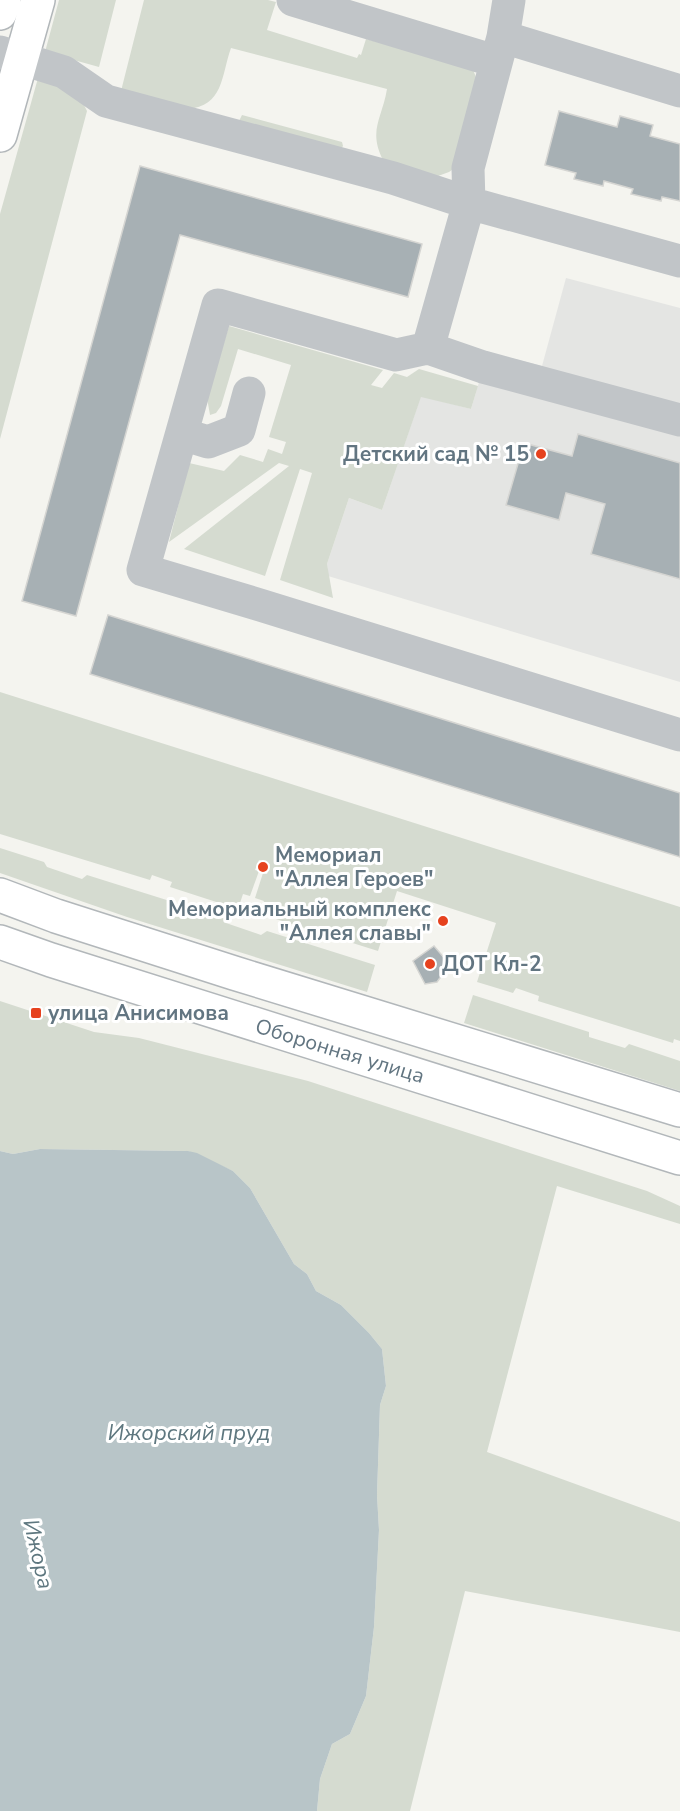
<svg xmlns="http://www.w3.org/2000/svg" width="680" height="1811" font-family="'Nunito Sans',sans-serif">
<rect width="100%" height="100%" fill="#f4f4ef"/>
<!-- built -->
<path fill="#e4e5e3" d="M566,278L680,308V682L328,576L327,564L349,498L382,510L421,396L471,409L488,352L542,366Z"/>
<!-- green -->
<path fill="#d5dbd0" d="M59,0H116L99,67L45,52Z
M144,0H268L276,2L267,30L357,58L359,54L361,55L366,39L472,67L477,80L459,165L449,172L438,176L383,160C368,130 382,119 387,89L231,48C221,76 224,106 187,109L121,91Z
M38,78L78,93L87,111L0,439V214Z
M242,115L342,142L343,146L341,149L239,121Z
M229,326L383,370L371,385L382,388L394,373L407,377L419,369L478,386L471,409L421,397L382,510L349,498L327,564L333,598L280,580L312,473L300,469L265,576L184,549L289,466L279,463L169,542L189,463L224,471L240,455L263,462L268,449L282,454L286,442L269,437L291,365L238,349L221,406L216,413L210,415L207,398Z
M0,692L680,907V1041L674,1039L673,1043L538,1001L539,996L516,988L513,993L477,982L496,923L397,891L378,951L343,940L344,935L322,928L320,933L260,914L264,901L255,898L263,873L267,874L270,864L259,860L255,870L259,871L250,896L243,894L238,909L170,887L172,882L152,875L150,880L0,834Z
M0,848L44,862L47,867L82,879L87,875L224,918L226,923L261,935L267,931L375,965L367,992L127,917L0,873Z
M473,995L589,1032V1037L625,1048L629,1044L680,1061V1091L464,1023Z
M0,1001L94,1032L139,1038L308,1081L647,1191L680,1206V1224L557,1186L487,1452L680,1522V1632L465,1591L410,1811H317L320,1779L332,1744L350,1734L366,1696L374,1627L379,1530L377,1495L380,1405L386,1386L382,1349L369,1333L341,1305L316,1291L307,1274L294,1264L250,1188L233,1171L188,1151L40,1149L13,1154L0,1151Z"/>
<!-- water -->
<path fill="#b8c5c8" d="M40,1149L188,1151L197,1153L233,1171L250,1188L294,1264L307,1274L316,1291L341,1305L369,1333L382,1349L386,1386L380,1405L377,1495L379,1530L374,1627L366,1696L350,1734L332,1744L320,1779L317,1811H0V1151L13,1154Z"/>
<!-- building -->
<path fill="#a7b0b4" stroke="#d5d5d2" stroke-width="1.5" d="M559,111L617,127L620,116L653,125L650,136L680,144V201L662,197L661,201L631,194L633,189L604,181L603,186L574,179L576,173L545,165Z
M140,166L422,244L408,297L180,235L76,616L22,601Z
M578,434L680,463V579L591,554L605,504L566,493L559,520L506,505L524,443L572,456Z
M108,615L680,793V857L90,674Z
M434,946L446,960L447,966L445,971L437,982L425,984L413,961Z"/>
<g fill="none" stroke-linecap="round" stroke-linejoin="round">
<defs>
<path id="major" d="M0,13L4,0
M0,135L38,0
M0,895L56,916L234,973L680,1110
M0,942L51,960L680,1158"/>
</defs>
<!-- major casing -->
<use href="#major" stroke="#b2b7ba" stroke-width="36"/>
<!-- minor -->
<path stroke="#c1c5c8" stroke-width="33" d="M293,0L495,61
M509,0L503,37L468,168L469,203L428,348L396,355L218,305L143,570L260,605L680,735
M503,37L680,91
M0,52L64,72L106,101L393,178L469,203L680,261
M428,348L483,367L680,420
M182,434L208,442L239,430L249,393"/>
<!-- major -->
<use href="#major" stroke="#fff" stroke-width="33"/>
</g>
<!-- markers -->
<g fill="#e6421e" stroke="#fff" stroke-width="2">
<circle cx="541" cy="454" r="6"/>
<circle cx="263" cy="867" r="6"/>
<circle cx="443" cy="921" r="6"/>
<circle cx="430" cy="964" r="6"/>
<rect x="30" y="1007" width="12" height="12" rx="3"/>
</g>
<g text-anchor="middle" stroke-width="6" stroke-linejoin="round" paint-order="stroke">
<!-- poi labels -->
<g font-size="21" font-weight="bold" fill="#627581" stroke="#fff" text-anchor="start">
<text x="529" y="461" text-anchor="end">Детский сад № 15</text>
<text x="275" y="862">Мемориал<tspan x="275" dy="24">"Аллея Героев"</tspan></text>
<text x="431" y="916" text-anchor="end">Мемориальный комплекс<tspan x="431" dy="24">"Аллея славы"</tspan></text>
<text x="442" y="971">ДОТ Кл-2</text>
<text x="48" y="1020">улица Анисимова</text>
</g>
<!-- street labels -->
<g font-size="21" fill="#627581" stroke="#fff">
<text transform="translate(340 1051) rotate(17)" y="7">Оборонная улица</text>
</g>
<!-- water labels -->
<g font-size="22" font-style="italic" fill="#5e777f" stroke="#fff">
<text x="189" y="1440">Ижорский пруд</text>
<text transform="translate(39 1554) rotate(77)" y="8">Ижора</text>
</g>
</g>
</svg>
